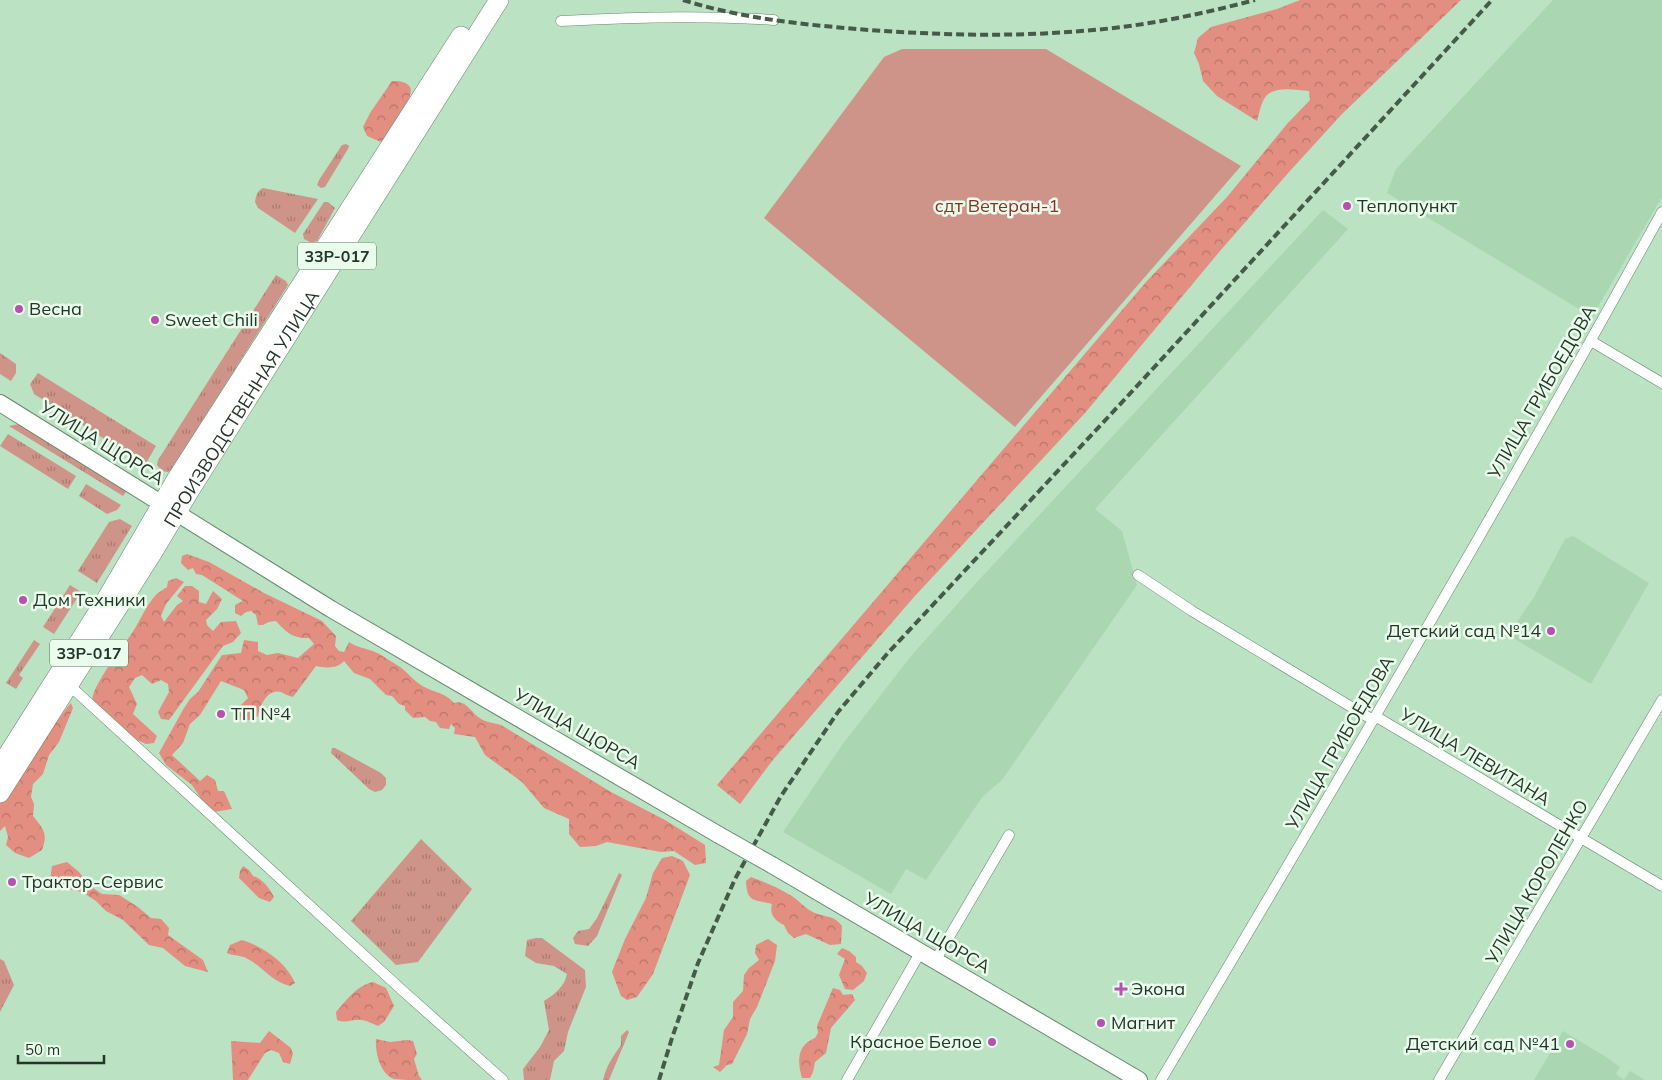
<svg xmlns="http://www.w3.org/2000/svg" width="1662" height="1080" font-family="Mulish,sans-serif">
<defs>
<pattern id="grass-tufts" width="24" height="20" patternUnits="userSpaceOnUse" patternTransform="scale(1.25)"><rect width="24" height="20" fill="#cf9489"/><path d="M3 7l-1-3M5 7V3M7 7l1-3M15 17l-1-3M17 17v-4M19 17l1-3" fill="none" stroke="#a87a70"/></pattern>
<pattern id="forest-crowns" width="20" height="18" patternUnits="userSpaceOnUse" patternTransform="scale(1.25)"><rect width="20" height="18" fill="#e28e80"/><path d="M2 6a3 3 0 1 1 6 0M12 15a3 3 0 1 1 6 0" fill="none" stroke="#b77569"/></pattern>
</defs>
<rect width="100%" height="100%" fill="#bbe2c2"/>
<!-- built -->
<path fill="#aad7b2" d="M1553,0H1662V197L1592,317L1387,193L1396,169Z
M1323,210L1348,229L1095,509L1122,531L1137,585L1002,780L983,796L926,880L906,869L891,894L783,832L842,745L911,656L977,582Z
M1573,536L1649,583L1591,684L1508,635L1534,597L1565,539Z
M1563,1031L1606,1057L1620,1067L1616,1074L1624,1080L1630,1071L1645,1080H1534Z"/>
<!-- grass -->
<path fill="url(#grass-tufts)" d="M346,144L349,146L348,149L325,187L321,188L317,185L319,180L342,145Z
M263,188L318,199L295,233L258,208L255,202C256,196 257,191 263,188Z
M324,202H328L335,208L317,241L312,243L304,239L303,234Z
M276,275L286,281L288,285L172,469L168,472L162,471L157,465L158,460Z
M0,353L16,364V373L11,381L0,374Z
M38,373L156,446L145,465L34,394L30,384Z
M19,424L127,490L123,496L9,426Z
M8,434L76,476L68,489L0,446Z
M86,484L121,505L117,510L107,514L79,496Z
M120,519L132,526L97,583L78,571L109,522Z
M70,585L81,592L54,634L43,627Z
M34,640L40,644L19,675L23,678L16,689L6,683Z
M332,748H335L381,773L386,778V785L382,790L375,792L369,789L331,753Z
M421,839L472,889L418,962L396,965L351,921Z
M619,873L622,875L619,882L597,936L588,946L575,944L573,938L578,931L589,929L597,918Z
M536,938H542L585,970L586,987L568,1032L564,1051L554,1061L550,1080H524L523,1069L540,1047L549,1030L544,1001C554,995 565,986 567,974L554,966L536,963L525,956L527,940Z
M0,959L4,961L14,985L0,1012Z
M627,1030L629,1032L609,1080H603C606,1067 613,1056 621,1045V1036Z"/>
<!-- forest -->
<path fill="url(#forest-crowns)" d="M1300,0H1461L1342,114L1289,172L1220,251L1085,413L914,597L772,761L740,804L717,785L1146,282L1227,197L1287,124L1310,100L1309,91C1295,90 1270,84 1263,101C1260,107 1259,114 1257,121L1217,96L1203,81L1199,64L1194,53L1198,38L1211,27L1277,9Z
M392,81C398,81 406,81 410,87C416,97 388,132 381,142L367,136L363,127L370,113Z
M187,554L209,562L264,593L322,621L336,636L335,646L339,651L344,652L349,642C358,649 370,648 381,655C387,659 394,663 400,667C407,672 413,680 421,685C433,693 443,691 454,703C466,699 471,713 481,719C486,722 494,723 501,725L611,792L665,820L705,845L706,863L695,865L674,851L661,852L607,842L596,846L580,847L569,834V819L544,808L522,782L485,755L475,737L454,734L455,728L451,724L449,729L440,728L436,722L430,721L425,717L413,718L405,710V706L399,704L392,696L386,695L370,679L354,673L344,661C337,669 326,668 316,666L293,697C288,696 285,694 281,692C267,688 260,706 258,716L252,720H240L234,713L232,707L241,705L248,698L244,690L221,681L200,715L190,724L183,743L172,755L200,781L207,775L215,780L218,791H224L232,809L214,812L207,808L192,785L166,765L159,753L184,708L190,699L198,692L222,655L241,653L244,640L258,642V651L267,655L278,653L298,658L314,644L309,638C293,639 286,632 276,621L268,622L263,625H258L256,615L251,611L246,612L241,616L235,613V605L243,601L202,575L196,574L193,568L188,570L181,563L182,556Z
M176,578L184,582L166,604L161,616L164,622L177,605L183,601L177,596L185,586H192L199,591V602L206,604L213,591L222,599L217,609L206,620L207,625L213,631L221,622L236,621L241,633L233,642L223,646L169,720L161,719L158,712L169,692L168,684L161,680L152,684L142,675L135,678L129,687L137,704L133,714L157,736L154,743L146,744L137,740L92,702C91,687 123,646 132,633C140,621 145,607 155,596C158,592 163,590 167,587L168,581Z
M71,703L73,708L59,742L49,755L43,774L33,784L31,797L34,804L33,816C44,830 48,833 42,850L29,858L15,853L6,845L8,837L5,826L0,831V799L46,731C57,724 62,713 71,703Z
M672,856L683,861L690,875L653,974L637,997L627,1000L621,996L612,972L625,939L646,898L653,873L662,858Z
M67,862L79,872L90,886L102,894L119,895L138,907L151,918L161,919L169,928L168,935L203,960L208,972L185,966L163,948L149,945L123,920L106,911L96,901L82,892L63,888L50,880L52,866Z
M243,866L249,870L253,876C263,879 269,888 274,897L270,902L259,898L239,878L240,871Z
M751,877C764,882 777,887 790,895C799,900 805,909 815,913C827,918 834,915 842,926L841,944L830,945L806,934L794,938L788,933L784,925C775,921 769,914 772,904C755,899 747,904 746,881Z
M768,939L777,945L775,961L757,1007L750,1019L747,1034L732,1064L727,1065L720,1072L713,1067L719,1065L724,1030L733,1017V1002L743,991L744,975L749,968L759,960L755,953L756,945Z
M242,940C264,947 286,962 295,983L290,986C269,980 264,967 246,958C241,955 233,956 227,953L230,945Z
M842,948L849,951L856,957V962L862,966L867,973L864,981L853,990L845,989L839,975L845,959L837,954Z
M373,982L386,988L394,1006L384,1022L378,1026C373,1024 368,1021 362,1020C353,1019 346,1024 337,1020L336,1012C347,1000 356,986 373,982Z
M833,988L840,990L843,995L852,994L855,1000L831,1028L826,1053L815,1062L813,1072L810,1078H802C797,1061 797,1045 815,1038L818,1033L817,1026Z
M269,1031L291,1048L293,1054L290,1064L283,1062L279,1053L271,1050L265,1053L248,1080H233L231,1041L260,1043Z
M376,1039L390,1042L407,1040L413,1041L417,1054L414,1059L419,1076L422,1080C413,1080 402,1080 394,1079C380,1074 375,1052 376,1039Z"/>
<!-- garden -->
<path fill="#cf9489" d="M902,49H1046L1241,166L1015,427L764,218L884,57Z"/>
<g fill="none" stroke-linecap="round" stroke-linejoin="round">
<defs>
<path id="street" d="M561,21C632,17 703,15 774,20
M1591,341L1662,383
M1138,575L1192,611L1373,720
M69,685L403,991L503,1080
M1375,716L1662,886
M935,961L1009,835
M847,1080L920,953
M1161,1080C1331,793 1501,505 1662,212
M1439,1080L1662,700"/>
<path id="primary" d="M0,403L331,609L719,835
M772,865L1139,1080"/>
<g id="highway">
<path d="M0,767L110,593L176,480L461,36"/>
<path id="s1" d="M0,793L153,552L190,490L499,0"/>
</g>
</defs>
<!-- street casing -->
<use href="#street" stroke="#64886b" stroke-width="11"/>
<!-- primary casing -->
<use href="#primary" stroke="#64886b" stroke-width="18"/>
<!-- highway casing -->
<use href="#highway" stroke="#64886b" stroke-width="20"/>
<!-- street -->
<use href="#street" stroke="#fff" stroke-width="10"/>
<!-- primary -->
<use href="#primary" stroke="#fff" stroke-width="16"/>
<!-- highway -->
<use href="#highway" stroke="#fff" stroke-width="19"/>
<!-- rail -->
<path stroke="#465a4a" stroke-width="4" stroke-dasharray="8 4" stroke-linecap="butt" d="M683,0C743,19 807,25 869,30C940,35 1011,37 1081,31C1140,27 1198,15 1255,0
M659,1080L672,1038L698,963L735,879L781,796L838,712L887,654L1125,399L1492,0"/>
<defs>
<path id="primary-bridge" d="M719,835L772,865"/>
</defs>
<!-- primary-bridge casing -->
<use href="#primary-bridge" stroke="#64886b" stroke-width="18" stroke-linecap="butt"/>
<!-- primary-bridge -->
<use href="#primary-bridge" stroke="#fff" stroke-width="16"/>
</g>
<!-- markers -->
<g fill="#b84fb2" stroke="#eafded" stroke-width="2">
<circle cx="1347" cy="206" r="5"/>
<circle cx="19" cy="309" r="5"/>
<circle cx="155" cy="320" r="5"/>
<circle cx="23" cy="600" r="5"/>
<circle cx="1551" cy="631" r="5"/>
<circle cx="221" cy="714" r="5"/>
<circle cx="12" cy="882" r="5"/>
<path d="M1118.5 981.5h5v5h5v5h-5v5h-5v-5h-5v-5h5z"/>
<circle cx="1101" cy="1023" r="5"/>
<circle cx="992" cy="1042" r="5"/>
<circle cx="1570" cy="1044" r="5"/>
</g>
<g text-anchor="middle" stroke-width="5" stroke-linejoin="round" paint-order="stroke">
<!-- shield labels -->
<g fill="#eafded" stroke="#617164" stroke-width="1">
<rect x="298" y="242.5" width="78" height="27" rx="4"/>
<rect x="50" y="639.5" width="78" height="27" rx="4"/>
</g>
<g font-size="16" font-weight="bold" fill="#263529">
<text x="337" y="262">33Р-017</text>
<text x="89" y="659">33Р-017</text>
</g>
<!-- park labels -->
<g font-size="18" fill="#912e23" stroke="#eafded">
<text x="997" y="212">сдт Ветеран-1</text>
</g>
<!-- poi labels -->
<g font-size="18" fill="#263529" stroke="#eafded" text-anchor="start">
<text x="1357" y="212">Теплопункт</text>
<text x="29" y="315">Весна</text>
<text x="165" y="326">Sweet Chili</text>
<text x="33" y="606">Дом Техники</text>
<text x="1541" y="637" text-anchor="end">Детский сад №14</text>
<text x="231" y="720">ТП №4</text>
<text x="22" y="888">Трактор-Сервис</text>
<text x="1131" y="995">Экона</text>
<text x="1111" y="1029">Магнит</text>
<text x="982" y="1048" text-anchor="end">Красное Белое</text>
<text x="1560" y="1050" text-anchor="end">Детский сад №41</text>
</g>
<!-- street labels -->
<g font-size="18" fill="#263529" stroke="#eafded">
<text transform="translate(1542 392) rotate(-60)" y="6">УЛИЦА ГРИБОЕДОВА</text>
<text dy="6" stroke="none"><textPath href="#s1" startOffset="454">ПРОИЗВОДСТВЕННАЯ УЛИЦА</textPath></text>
<text transform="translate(102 443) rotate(32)" y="6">УЛИЦА ЩОРСА</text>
<text transform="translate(577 729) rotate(30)" y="6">УЛИЦА ЩОРСА</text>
<text transform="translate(1340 743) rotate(-60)" y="6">УЛИЦА ГРИБОЕДОВА</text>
<text transform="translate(1475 757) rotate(31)" y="6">УЛИЦА ЛЕВИТАНА</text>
<text transform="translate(1537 882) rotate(-60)" y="6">УЛИЦА КОРОЛЕНКО</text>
<text transform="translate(927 933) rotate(30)" y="6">УЛИЦА ЩОРСА</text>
</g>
</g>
<!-- scale -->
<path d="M18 1055v8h86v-8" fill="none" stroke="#263529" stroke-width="2.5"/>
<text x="25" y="1055" font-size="15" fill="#263529" stroke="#eafded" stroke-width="4" paint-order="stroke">50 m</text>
</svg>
